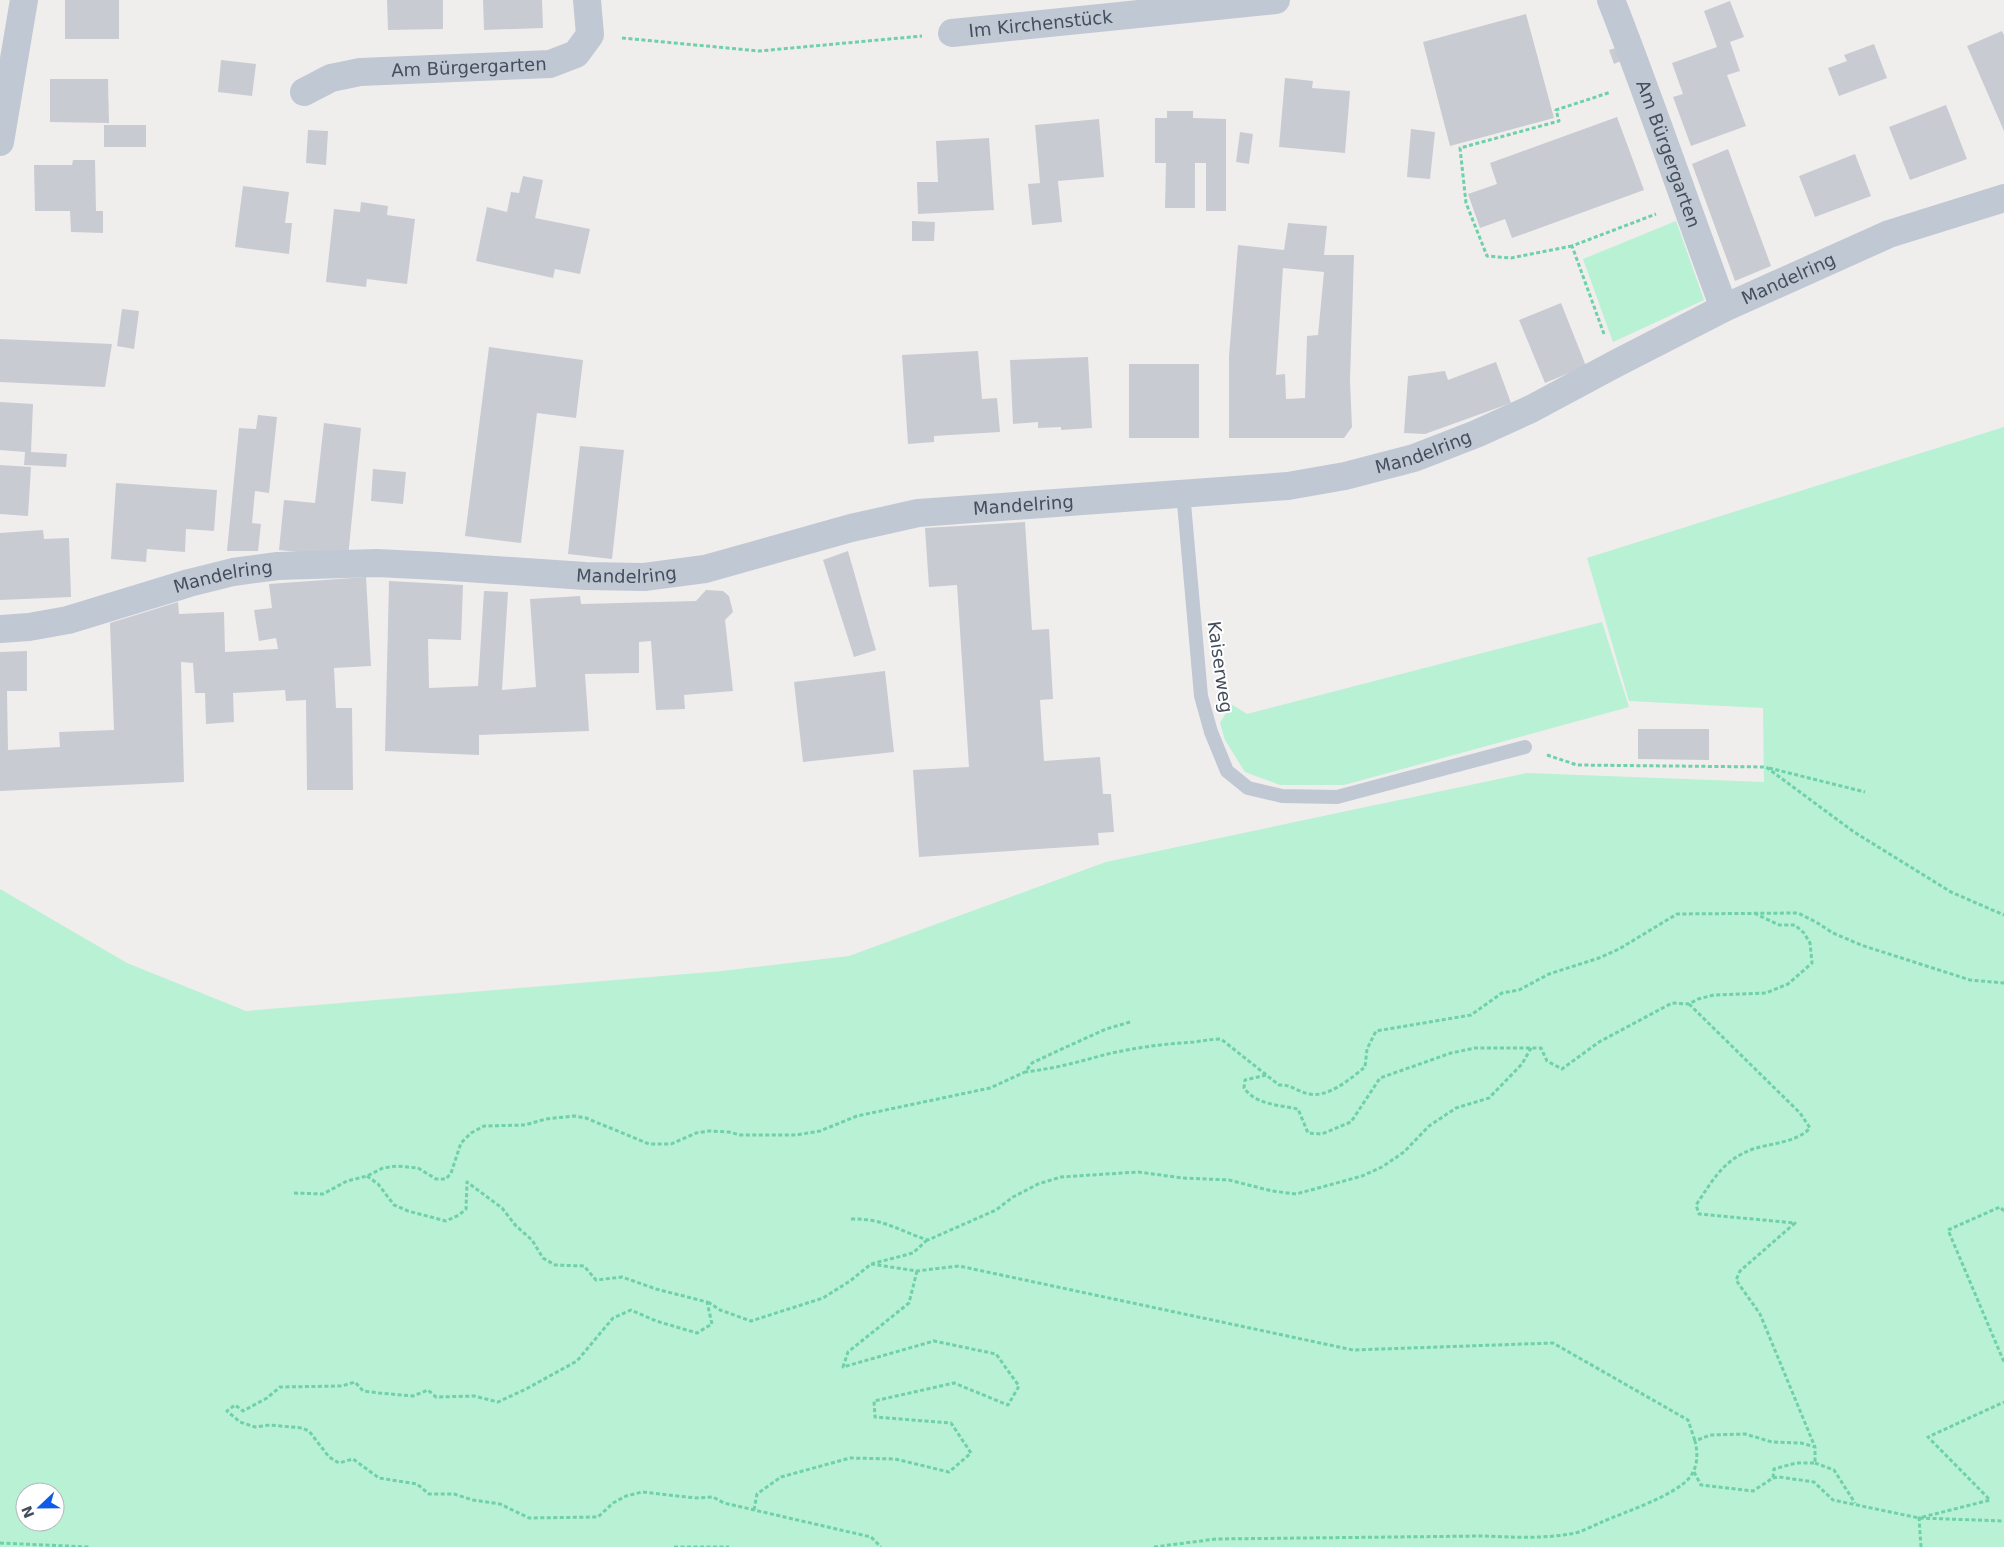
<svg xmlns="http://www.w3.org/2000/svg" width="2004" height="1547" font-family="'DejaVu Sans',sans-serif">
<rect width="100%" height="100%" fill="#f0eded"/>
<!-- green -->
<path fill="#b8f1d3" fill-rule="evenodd" d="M1676,221L1704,300L1613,342L1583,259Z
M2004,427V1547H0V889L127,963L246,1011L722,971L849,956L1106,862L1527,773L1764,782L1763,708L1629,701L1587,558ZM25,1492H55V1522H25Z
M1602,622L1629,707L1344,785H1280L1245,772L1225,740L1220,723L1231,704L1247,714Z"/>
<!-- building -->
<path fill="#c9cbd3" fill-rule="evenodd" d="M65,0H119V39H65Z
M387,0H443V29L388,30Z
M483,0H542L543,28L484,30Z
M1730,1L1744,37L1730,42L1740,71L1727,75L1746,126L1691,146L1673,97L1683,94L1672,63L1717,47L1704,11Z
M1526,14L1554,118L1450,146L1423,42Z
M2002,31L2004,35V131L1967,46Z
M1874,44L1887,78L1839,96L1828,68L1847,61L1844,55Z
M1619,47L1623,60L1614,64L1609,50Z
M221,60L256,64L252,96L218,92Z
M1285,78L1313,81L1312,88L1350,91L1345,153L1279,147Z
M50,79H108L109,123L50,122Z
M1946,105L1967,159L1910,180L1889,127Z
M1167,111H1193V118L1226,119V211H1206V163H1195V208H1165L1166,163H1155V118H1167Z
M1617,117L1644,190L1512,238L1505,219L1480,228L1468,194L1497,184L1490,163Z
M1099,119L1104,177L1058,181L1062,222L1032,225L1028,184L1040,183L1035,125Z
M104,125H146V147H104Z
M1411,129L1435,132L1430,179L1407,177Z
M308,130L328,131L326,165L306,163Z
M1240,132L1253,134L1249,164L1236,162Z
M989,138L994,210L918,214L917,182H938L936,141Z
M1728,149L1771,266L1735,281L1692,164Z
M1855,154L1871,196L1815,217L1799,176Z
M73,160H95L96,211H103V233L71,232L70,211H35L34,165H72Z
M523,176L543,180L535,218L590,229L580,274L555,269L553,278L476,261L487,207L507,212L511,192L519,193Z
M243,186L289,192L285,223H292L289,254L235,247Z
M361,202L388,206L387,215L415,219L407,284L367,279L366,287L326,282L334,209L360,212Z
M912,221L935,222L934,241H912Z
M1288,223L1327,226L1324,255H1354L1350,381L1352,427L1344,438H1229V356L1238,245L1284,250ZM1283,268L1324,272L1318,335L1307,336L1305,398L1286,399L1285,374L1276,375Z
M1561,303L1586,366L1545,383L1519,320Z
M122,309L139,311L134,349L117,346Z
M0,339L112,344L105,387L0,382Z
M489,347L583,360L576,418L537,413L521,543L465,536Z
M978,351L982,399L997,398L1000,432L934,436V442L908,444L902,355Z
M1088,357L1092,428L1061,430V427L1038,428V422L1013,424L1010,360Z
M1496,362L1511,403L1425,434L1404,433L1408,376L1445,371L1448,380Z
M1129,364H1199V438H1129Z
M0,402L33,404L31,452L67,454L66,467L24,465L25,452L0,450Z
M258,415L277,417L269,493L255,491L252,523L261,524L258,551H227L239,428L256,429Z
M324,423L361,428L348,557L279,550L284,500L315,503Z
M580,446L624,450L612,559L568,554Z
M0,465L31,467L28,516L0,514Z
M373,469L406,472L403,504L371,501Z
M116,483L217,490L214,531L186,529L185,552L147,549L146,562L111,559Z
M1025,522L1032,630L1049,629L1053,699L1040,700L1044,761L1100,757L1103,794H1111L1114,832L1098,833L1099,845L919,857L913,770L969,767L957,585L929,587L925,528Z
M43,530L44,539L69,538L71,597L0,600V533Z
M848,551L876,650L854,657L823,560Z
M366,577L371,666L334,668L336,708H352L353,790H307L306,700L286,701L285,690L233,693L234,722L206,724L205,693H195L193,663L181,662L184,782L0,791V652L27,651V691H7L8,750L60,747L59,732L114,730L110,623L178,602L179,614L224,612L225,652L278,649L276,638L259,641L254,610L272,608L269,584Z
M389,581L463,585L461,640L428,639L429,688L478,686L484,591L508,592L502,690L536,687L530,599L580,596L581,604L696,601L706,590L723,591L729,596L733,612L725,620L733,691L684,695L685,709L656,710L651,641L639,642V673L585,674L589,731L479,735V755L385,751Z
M885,671L894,752L803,762L794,682Z
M1638,729H1709V760L1638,759Z"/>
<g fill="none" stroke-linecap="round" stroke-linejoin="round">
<!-- path -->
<path stroke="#6ed1a9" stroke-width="3" stroke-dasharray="4 2.5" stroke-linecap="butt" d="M622,38L759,51L922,36
M1572,246L1511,258L1487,256L1466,203L1460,148L1559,121L1556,110L1611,92
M1604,334L1572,246L1656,214
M1547,755L1577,765L1766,767L1854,832L1951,892L2004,915
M1769,768L1865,792
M1689,1004L1800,1113L1810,1128C1796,1143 1771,1143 1753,1149C1723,1160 1713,1180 1696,1205L1699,1214L1795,1223L1740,1271L1736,1280L1760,1314L1815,1447
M1130,1022L1106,1029L1053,1053L1032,1063L1025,1072C1051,1069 1075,1063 1100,1056C1130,1048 1163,1044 1194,1042C1203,1041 1211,1039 1221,1039L1279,1085C1291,1084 1298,1092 1309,1094C1329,1098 1351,1078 1365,1067L1367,1049L1376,1031L1471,1015L1502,993L1519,990L1549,974L1599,958L1619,949L1677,914L1798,913L1816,922L1833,933L1861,945L1970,980L2004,983
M1266,1075L1245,1080L1244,1088C1256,1105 1280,1105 1298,1109L1308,1133L1322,1134L1351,1122L1380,1078L1451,1053L1475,1048H1541L1547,1061L1562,1069L1599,1042L1672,1003L1689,1004L1698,999L1714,995L1766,993L1788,984L1812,963L1810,943L1804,933L1795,925H1779L1754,913
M367,1176L378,1184L394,1205L408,1211L446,1221L459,1215L466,1209L467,1182L502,1208L516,1226L532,1240L543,1258L555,1265L584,1266L596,1280L622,1277L656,1289L707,1302L712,1324L697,1333L656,1321L631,1310L613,1318L577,1361L526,1389L498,1402L474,1396L436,1397L428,1390L413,1396L379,1393L363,1391L355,1382L342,1386L280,1387L267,1398L243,1411L235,1405L227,1411L240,1422L255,1427L270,1425L302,1428L309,1431L329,1457L339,1463L353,1459L379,1478L417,1484L429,1494H454L473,1500L500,1504L529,1518L598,1517L613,1503L626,1496L642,1492L696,1498L713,1497L724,1503L871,1537L881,1547
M294,1193L323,1194L347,1181L367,1176L383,1168L397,1166L418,1168L436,1179H446L451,1173L461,1143L471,1133L484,1126L525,1125L546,1119L574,1116L586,1118L649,1144H671L696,1133L709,1131L729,1132L740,1135H796L820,1131L857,1116L990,1088L1025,1072
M2004,1211L2000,1207L1948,1230L2004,1362
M851,1219C883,1218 899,1231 928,1240L996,1210L1013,1197L1038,1184L1061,1177L1138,1172L1183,1178L1229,1180L1272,1191L1296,1194L1333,1184L1362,1176L1382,1167L1404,1152L1429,1126L1456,1108L1489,1098L1522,1064L1531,1048
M871,1264L917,1271L959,1266L1353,1350L1553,1343L1688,1420L1695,1441
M708,1302L720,1310L751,1321L823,1298L850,1281L871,1264L913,1253L927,1240
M1815,1463L1834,1470L1855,1503
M1694,1472L1701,1485L1753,1491L1773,1478L1779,1477L1814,1482L1833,1500L1919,1518L2004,1521
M754,1510L757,1494L781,1477L850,1458L895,1459L949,1472L971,1453L951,1423L875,1417L874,1401L954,1383L1008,1405L1019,1386L996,1354L934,1341L843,1367L848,1352L909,1303L917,1271
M0,1543L89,1547
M674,1547H729
M1154,1547L1216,1539L1482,1536C1510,1537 1541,1539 1570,1534C1580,1533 1592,1526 1602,1522C1624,1512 1675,1496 1690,1477C1698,1466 1698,1454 1695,1441L1710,1435L1745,1434L1772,1442L1801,1443L1815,1447V1463H1796L1774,1469L1773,1478
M1921,1547L1919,1518L1990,1500L1928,1437L2004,1402"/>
<!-- service -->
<path stroke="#c0c8d4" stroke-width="14" d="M1183,492L1201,696L1211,732L1227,771L1248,788L1282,796L1337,797L1525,747"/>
<!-- minor -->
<g stroke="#c0c8d4" stroke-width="28">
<path id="s1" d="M1611,0C1651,102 1686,206 1724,308"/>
<path id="s2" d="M952,33L1276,0"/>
<path id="s3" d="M304,92L331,78L360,72L550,64L576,54L590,35L587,0"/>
<path d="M0,142L24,0"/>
</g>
<!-- tertiary -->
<path stroke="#c0c8d4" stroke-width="28" id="s4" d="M0,629L29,627L68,620L189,583L233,572L278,566L377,563L437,566L585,576L644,577L705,569L851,528L918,513L1288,486L1345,476L1414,458L1476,434L1531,409L1615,364L1724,308L1889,234L2004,198"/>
</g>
<g text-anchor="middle" stroke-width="4" stroke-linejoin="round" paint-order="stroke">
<!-- street labels -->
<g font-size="18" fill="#444e5c" stroke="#fff">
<text dy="6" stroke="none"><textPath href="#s2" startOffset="89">Im Kirchenstück</textPath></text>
<text dy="6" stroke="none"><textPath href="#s3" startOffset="169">Am Bürgergarten</textPath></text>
<text dy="6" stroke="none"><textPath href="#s1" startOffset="164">Am Bürgergarten</textPath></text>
<text dy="6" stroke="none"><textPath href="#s4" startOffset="1850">Mandelring</textPath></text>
<text dy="6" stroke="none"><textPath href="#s4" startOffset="1445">Mandelring</textPath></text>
<text dy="6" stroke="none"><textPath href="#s4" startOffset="1040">Mandelring</textPath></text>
<text dy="6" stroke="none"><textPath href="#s4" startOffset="635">Mandelring</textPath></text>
<text dy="6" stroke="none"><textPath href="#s4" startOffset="230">Mandelring</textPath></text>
<text transform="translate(1220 667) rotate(82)" y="6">Kaiserweg</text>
</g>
</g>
<!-- north arrow -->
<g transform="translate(40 1507) rotate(248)"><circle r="24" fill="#ffffff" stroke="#b4b8be"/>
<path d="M0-4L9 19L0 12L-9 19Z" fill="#0e5ae9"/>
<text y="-8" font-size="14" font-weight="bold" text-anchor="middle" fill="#444e5c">N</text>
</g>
</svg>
